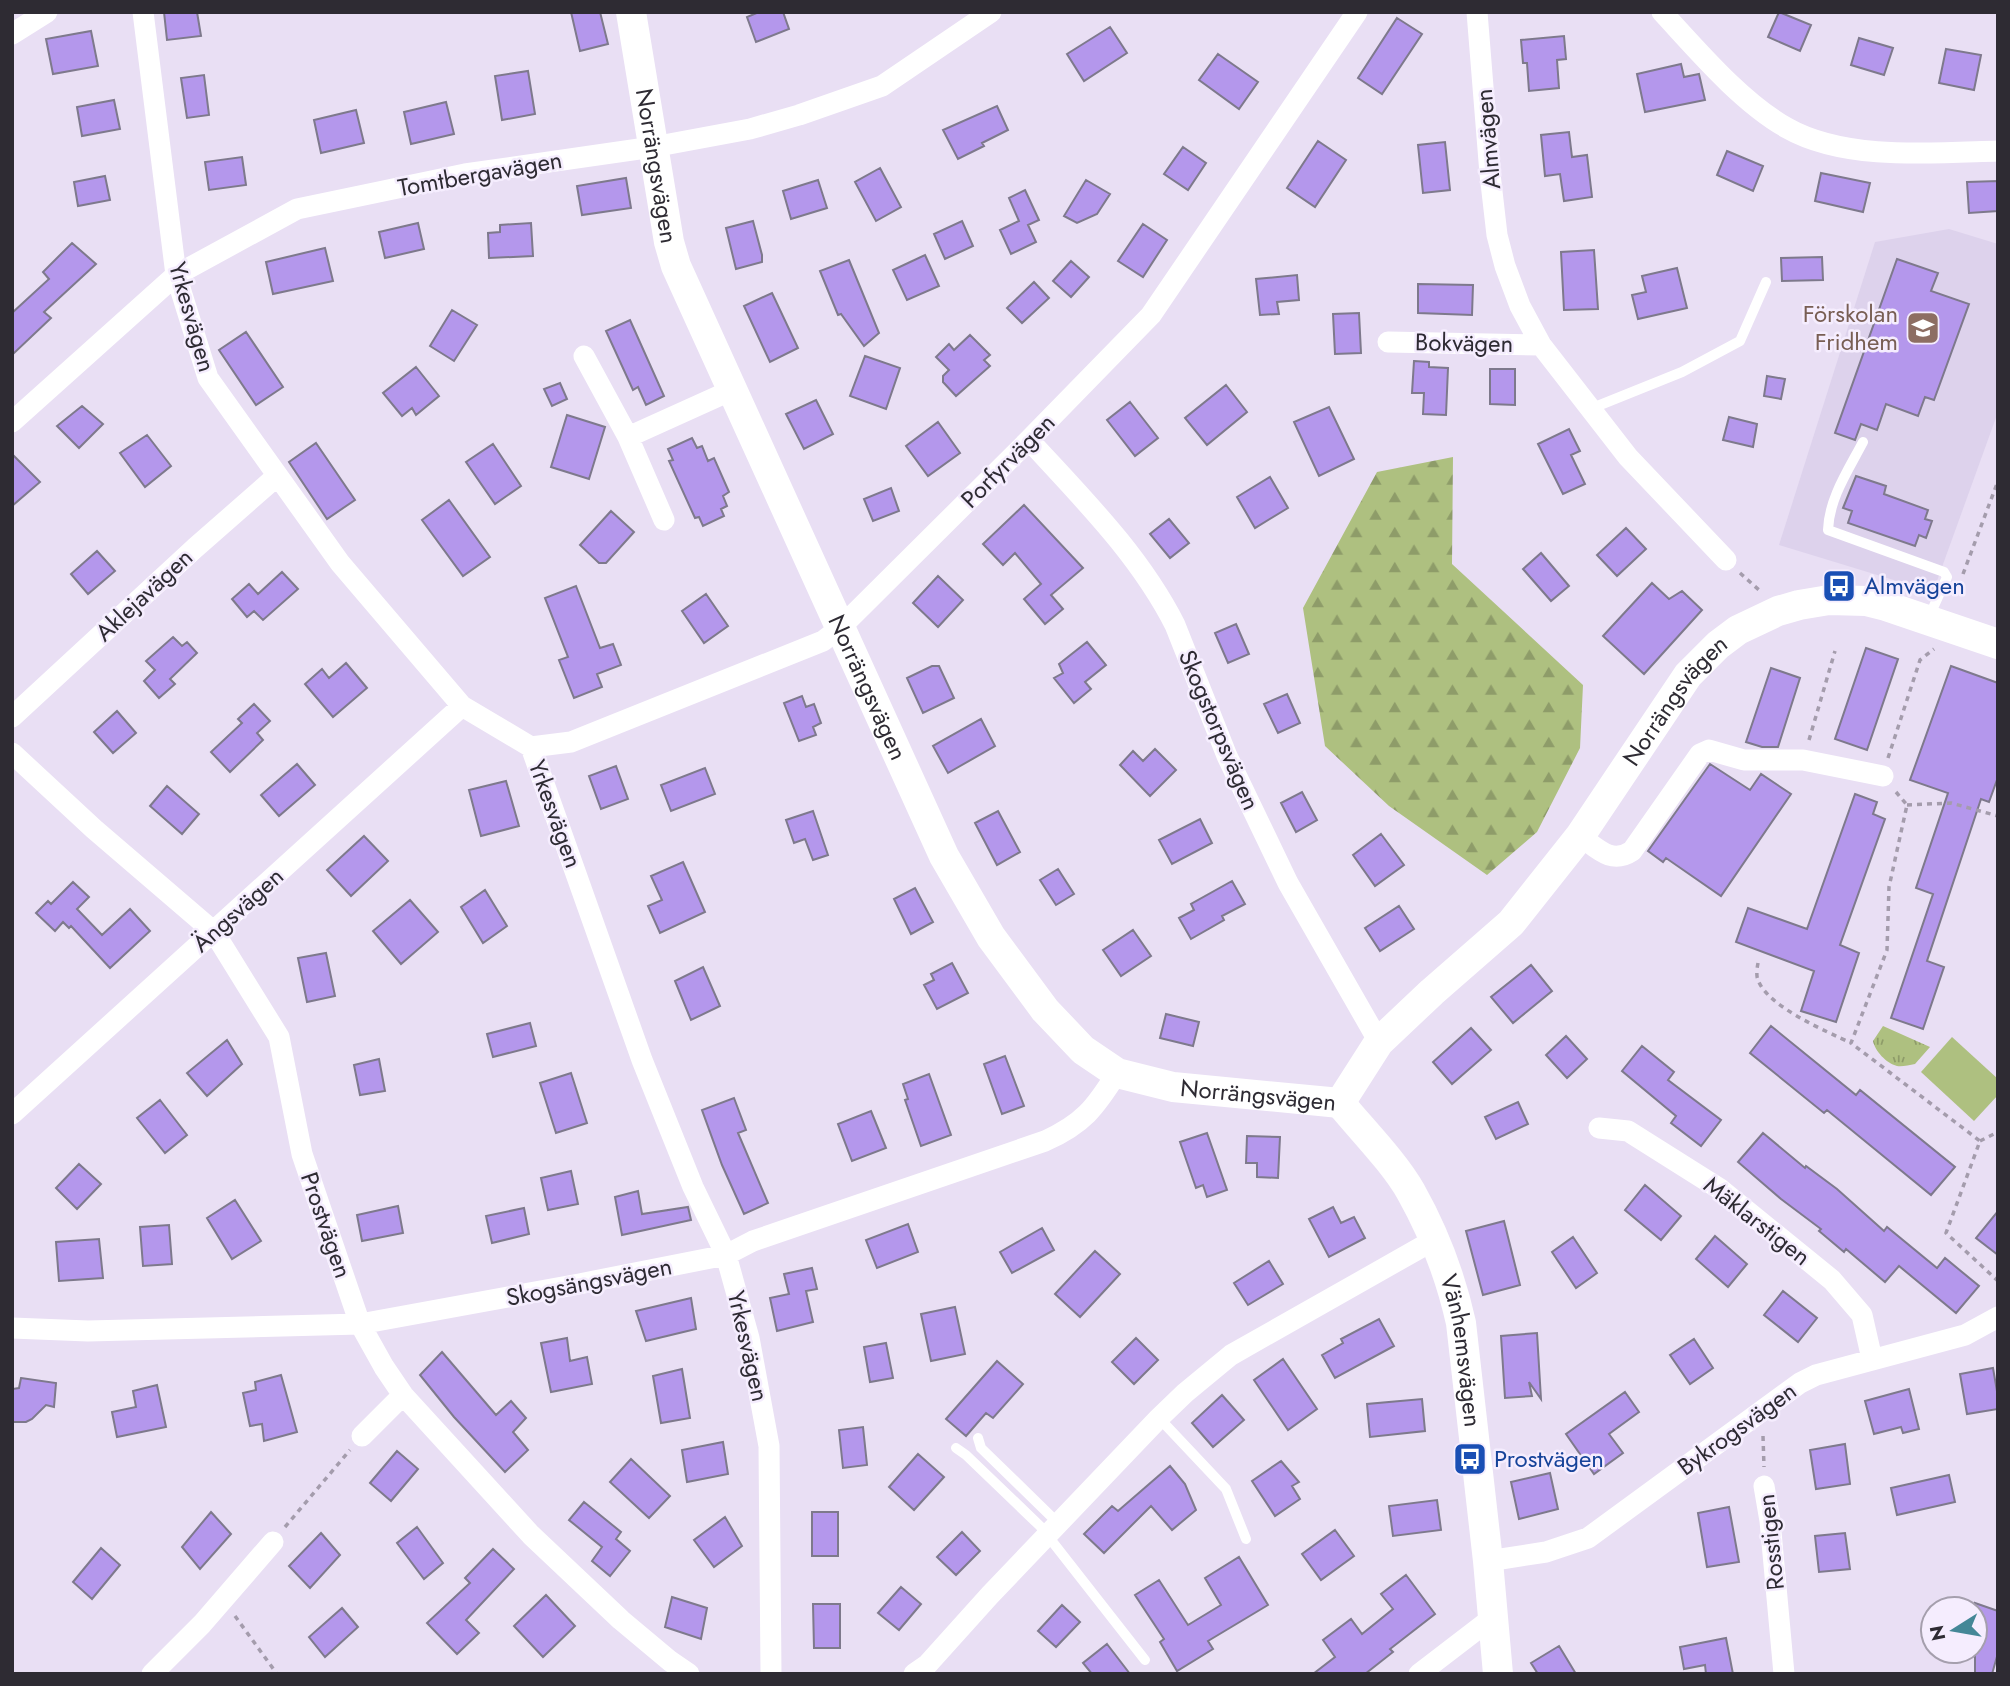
<svg xmlns="http://www.w3.org/2000/svg" width="2010" height="1686" font-family="Jost,sans-serif">
<defs>
<pattern id="grass-tufts" width="24" height="20" patternUnits="userSpaceOnUse" patternTransform="scale(1.75)"><rect width="24" height="20" fill="#aec080"/><path d="M3 7l-1-3M5 7V3M7 7l1-3M15 17l-1-3M17 17v-4M19 17l1-3" fill="none" stroke="#8e9c69"/></pattern>
<pattern id="forest-firs" width="22" height="20" patternUnits="userSpaceOnUse" patternTransform="scale(1.75)"><rect width="22" height="20" fill="#aec080"/><path d="M5 1l3.5 6h-7zM16 11l3.5 6h-7z" fill="#8e9c69"/></pattern>
</defs>
<rect width="100%" height="100%" fill="#e9dff4"/>
<!-- built -->
<path fill="#ddd2ec" d="M1949,229L1998,244V412L1933,592L1779,545L1875,242Z"/>
<!-- grass -->
<path fill="url(#grass-tufts)" d="M1883,1026L1930,1047L1915,1064C1909,1065 1902,1067 1897,1066C1886,1063 1875,1051 1873,1041Z"/>
<!-- forest -->
<path fill="url(#forest-firs)" d="M1453,457L1452,564L1583,685L1580,748L1537,832L1487,875L1389,806L1325,746L1303,608L1377,472Z"/>
<!-- garden -->
<path fill="#aec080" d="M1952,1037L1998,1079V1095L1974,1121L1921,1072Z"/>
<!-- building -->
<path fill="#b497ec" stroke="#7e798c" stroke-width="2" d="M164,12H197L201,36L167,40Z
M571,12H600L608,44L580,51Z
M759,12H783L789,29L756,42L747,17Z
M1779,12L1811,25L1800,51L1768,37Z
M1397,18L1422,34L1382,94L1358,78Z
M1110,27L1127,53L1084,81L1067,54Z
M91,31L98,66L53,74L46,39Z
M1564,36L1566,59L1557,60L1559,88L1529,91L1527,63H1523L1521,40Z
M1859,38L1893,48L1884,75L1851,65Z
M1946,49L1981,55L1974,90L1939,83Z
M1218,54L1258,82L1239,109L1199,80Z
M1681,64L1684,77L1699,74L1705,100L1645,112L1637,74Z
M528,71L535,114L502,120L495,76Z
M204,75L209,115L187,118L181,78Z
M114,100L120,129L82,136L77,107Z
M446,102L454,134L411,144L404,112Z
M997,106L1008,130L982,143L984,146L958,159L943,130Z
M356,110L364,143L321,153L314,120Z
M1569,132L1572,157L1587,155L1592,197L1564,201L1560,174L1545,176L1541,135Z
M1318,141L1346,160L1315,207L1287,188Z
M1445,142L1450,190L1423,193L1418,145Z
M1183,147L1206,163L1188,190L1164,174Z
M1727,151L1763,166L1753,191L1717,175Z
M242,157L246,185L209,190L205,162Z
M880,168L901,207L876,221L855,182Z
M1821,173L1870,183L1863,212L1815,201Z
M105,176L110,200L78,206L74,182Z
M626,178L631,208L582,215L577,186Z
M818,180L827,208L791,219L783,191Z
M1086,180L1110,194L1097,214L1077,223L1064,216Z
M1998,181V211L1969,213L1967,182Z
M1025,190L1039,220L1028,225L1036,242L1011,254L1000,230L1019,221L1009,198Z
M753,221L762,255V262L736,269L726,228Z
M962,221L973,246L945,259L934,234Z
M418,223L424,249L385,258L379,232Z
M531,223L533,256L489,258L488,233L500,232V225Z
M1143,224L1167,240L1143,277L1118,261Z
M72,243L96,264L44,312L51,318L12,355V313L49,279L43,272Z
M325,248L333,281L273,294L266,262Z
M1594,250L1598,309L1564,310L1561,252Z
M925,255L939,286L907,300L893,270Z
M1822,257L1823,280L1782,281L1781,258Z
M1897,259L1938,273L1931,291L1969,304L1934,400L1925,397L1918,416L1886,404L1877,430L1861,424L1855,440L1835,433Z
M849,260L879,333L864,346L841,314L838,315L820,271Z
M1071,261L1089,277L1071,297L1053,281Z
M1677,268L1687,308L1638,319L1632,295L1646,292L1642,276Z
M1297,275L1299,300L1277,302L1279,314L1260,315L1256,279Z
M1034,282L1049,298L1022,323L1007,308Z
M1418,284L1473,285L1472,315L1418,313Z
M772,293L798,348L770,362L744,306Z
M452,310L477,325L454,361L430,346Z
M1359,313L1361,353L1335,354L1333,314Z
M630,320L664,396L646,405L638,387L633,390L606,331Z
M246,332L283,387L256,405L219,350Z
M970,335L990,355L984,360L990,366L956,396L943,382V376L949,370L936,357L949,344L954,350Z
M865,356L900,368L886,409L850,396Z
M1414,361L1429,362V367L1448,368L1446,415L1423,414L1424,393H1412Z
M416,367L439,396L416,415L412,408L402,416L383,393Z
M1490,369H1515V405L1490,404Z
M1767,376L1785,379L1781,399L1764,396Z
M560,383L567,399L552,406L544,389Z
M1226,385L1247,412L1207,445L1185,418Z
M816,400L833,434L804,449L786,414Z
M1130,402L1158,438L1135,456L1107,420Z
M82,406L103,424L79,448L57,426Z
M1329,407L1354,459L1319,476L1294,422Z
M567,415L605,427L589,479L551,467Z
M1729,417L1757,424L1753,447L1723,440Z
M938,422L960,453L928,476L906,446Z
M1569,429L1580,451L1571,455L1585,484L1563,494L1538,444Z
M147,435L171,466L145,487L120,453Z
M692,438L697,448L702,446L708,461L714,458L729,492L723,496L727,506L721,509L724,516L703,526L699,517L695,518L669,461L673,460L668,449Z
M316,443L355,500L327,519L289,462Z
M493,444L521,486L495,504L466,462Z
M12,454L40,482L12,506Z
M1856,476L1886,486L1884,494L1928,510L1925,519L1932,521L1926,538L1919,535L1915,546L1848,523L1852,511L1843,508Z
M1270,477L1288,508L1255,528L1237,497Z
M891,488L899,511L873,521L864,499Z
M449,500L490,557L463,576L422,520Z
M1024,505L1083,568L1051,595L1063,609L1045,624L1024,599L1041,584L1015,553L1003,565L983,544Z
M611,511L634,532L606,563H599L580,545Z
M1169,519L1189,543L1170,558L1150,534Z
M1626,528L1646,549L1617,576L1597,555Z
M97,551L115,571L88,594L71,574Z
M1541,553L1569,586L1551,601L1523,569Z
M282,572L298,589L263,620L254,611L247,617L232,599L249,584L258,594Z
M938,576L963,600L938,627L913,603Z
M1652,583L1669,599L1682,591L1702,610L1644,674L1603,636Z
M576,586L600,648L613,644L621,665L597,674L602,687L574,698L559,660L568,657L545,598Z
M706,594L728,626L704,643L682,611Z
M1236,624L1249,654L1228,663L1215,633Z
M173,637L182,646L187,642L197,653L170,679L175,684L159,698L144,681L155,670L146,661Z
M1087,642L1106,665L1085,682L1091,689L1074,703L1054,678L1063,673L1059,664Z
M1866,648L1898,659L1867,750L1835,739Z
M346,663L367,688L333,717L305,684L322,669L329,678Z
M932,666H939L954,698L923,713L907,678Z
M1951,666L1998,683V777L1989,802L1981,799L1927,961L1944,967L1923,1029L1891,1018L1933,894L1916,888L1948,793L1910,780Z
M1771,668L1800,678L1778,747H1762L1746,742Z
M1287,694L1300,723L1278,733L1264,704Z
M802,696L806,707L814,704L821,723L813,727L816,735L799,741L784,703Z
M254,704L270,721L257,733L263,740L230,772L211,752L242,723L238,719Z
M117,711L136,733L113,753L94,732Z
M981,719L995,746L948,773L933,746Z
M1155,749L1176,770L1150,796L1120,765L1133,751L1143,761Z
M297,764L315,785L279,816L261,795Z
M1710,764L1750,790L1761,774L1791,794L1721,896L1666,858L1663,862L1648,851Z
M616,766L628,799L601,809L589,776Z
M705,768L715,794L671,811L661,785Z
M506,781L519,826L481,836L469,790Z
M167,786L199,814L182,834L150,806Z
M1302,792L1317,820L1296,832L1281,803Z
M1855,794L1877,802L1873,814L1885,819L1840,945L1859,953L1836,1022L1801,1011L1814,971L1736,942L1748,908L1807,929Z
M813,811L828,855L813,860L805,839L794,843L786,820Z
M998,811L1020,852L997,865L975,823Z
M1200,819L1212,843L1172,864L1159,840Z
M1381,834L1404,865L1375,886L1353,855Z
M364,836L388,861L351,896L327,870Z
M683,862L705,912L660,933L648,906L662,900L651,876Z
M1058,869L1074,894L1056,905L1040,880Z
M1232,881L1245,904L1222,916L1224,920L1191,939L1179,918L1194,910L1191,904Z
M73,882L89,897L77,909L102,935L130,909L150,931L110,968L71,926L69,928L63,922L55,931L36,913L48,901L51,904Z
M915,888L933,922L911,934L894,899Z
M485,890L507,926L483,943L461,907Z
M410,900L438,932L401,964L373,931Z
M1399,906L1414,929L1380,951L1365,928Z
M1133,930L1151,956L1121,976L1103,950Z
M326,953L335,996L307,1002L298,958Z
M952,963L968,993L937,1009L924,985L934,980L931,974Z
M1531,965L1552,991L1513,1023L1491,997Z
M703,967L720,1006L691,1020L675,981Z
M1166,1014L1199,1022L1193,1046L1160,1038Z
M530,1023L536,1046L493,1057L487,1034Z
M1771,1026L1856,1095L1860,1090L1955,1167L1931,1195L1827,1110L1824,1113L1750,1053Z
M1471,1028L1491,1050L1452,1084L1433,1062Z
M1566,1036L1587,1059L1567,1078L1546,1055Z
M227,1040L242,1064L207,1096L187,1073Z
M1642,1046L1674,1072L1668,1080L1721,1120L1701,1146L1671,1123L1676,1116L1622,1071Z
M1005,1056L1024,1106L1002,1114L984,1064Z
M379,1059L385,1091L360,1095L354,1065Z
M571,1073L587,1123L556,1133L540,1083Z
M929,1074L951,1135L921,1146L905,1100L908,1099L903,1084Z
M734,1098L746,1130L738,1133L768,1203L744,1214L722,1165L702,1110Z
M160,1100L187,1135L165,1153L137,1118Z
M1518,1102L1528,1124L1496,1139L1485,1117Z
M871,1111L886,1148L852,1161L838,1124Z
M1207,1133L1227,1190L1207,1197L1203,1185L1196,1188L1180,1142Z
M1763,1133L1805,1168L1806,1166L1837,1189L1884,1231L1887,1227L1937,1268L1945,1258L1979,1286L1956,1313L1899,1266L1885,1282L1846,1249L1844,1252L1819,1231L1821,1229L1781,1199L1738,1162Z
M1247,1136L1280,1137L1278,1178L1257,1177V1163H1246Z
M79,1164L101,1184L77,1209L56,1188Z
M571,1171L578,1204L548,1210L541,1178Z
M1645,1185L1681,1216L1661,1240L1625,1210Z
M638,1191L642,1214L688,1207L691,1220L622,1235L615,1197Z
M235,1200L261,1241L232,1259L207,1218Z
M398,1206L403,1233L362,1241L357,1215Z
M1333,1207L1341,1223L1354,1217L1365,1238L1329,1257L1309,1219Z
M524,1208L529,1234L492,1243L486,1216Z
M1998,1211V1255L1976,1238Z
M1504,1221L1520,1285L1483,1295L1466,1231Z
M908,1224L918,1252L877,1268L866,1240Z
M169,1225L172,1264L143,1266L140,1227Z
M1042,1228L1054,1250L1012,1273L1000,1252Z
M1715,1236L1747,1264L1728,1287L1696,1259Z
M1573,1237L1597,1273L1576,1288L1552,1252Z
M99,1239L103,1278L59,1281L56,1242Z
M1095,1251L1120,1274L1080,1317L1055,1294Z
M1269,1261L1283,1284L1248,1305L1234,1283Z
M812,1268L817,1289L806,1291L813,1322L777,1331L770,1298L789,1294L784,1274Z
M1783,1291L1817,1318L1798,1342L1764,1315Z
M691,1298L696,1329L646,1341L636,1311Z
M955,1307L965,1354L931,1361L921,1314Z
M1379,1319L1394,1346L1335,1378L1322,1355L1343,1343L1341,1339Z
M1537,1333L1541,1399L1529,1382L1532,1396L1505,1398L1501,1336Z
M567,1338L570,1361L587,1357L592,1384L551,1392L541,1343Z
M1136,1338L1158,1360L1134,1384L1112,1362Z
M1694,1339L1713,1368L1690,1384L1670,1355Z
M886,1343L893,1378L870,1382L864,1347Z
M442,1352L496,1415L511,1401L526,1418L513,1432L528,1450L505,1472L454,1417L420,1375Z
M1283,1359L1317,1409L1288,1430L1254,1380Z
M997,1361L1023,1384L993,1418L986,1413L966,1436L946,1419Z
M1993,1368L1998,1397V1409L1967,1414L1960,1374Z
M682,1369L690,1418L661,1423L653,1376Z
M281,1375L297,1432L264,1441L262,1424L250,1426L243,1393L256,1390L255,1382Z
M21,1378L56,1383L54,1407L46,1405L32,1419L26,1422H12V1389L19,1388Z
M157,1385L166,1427L117,1437L112,1412L136,1407L133,1391Z
M1909,1389L1919,1429L1903,1433L1901,1427L1874,1434L1865,1401Z
M1625,1392L1639,1412L1609,1434L1623,1453L1594,1474L1566,1434Z
M1222,1395L1244,1420L1213,1447L1192,1423Z
M1422,1399L1425,1431L1370,1437L1367,1404Z
M863,1427L867,1465L843,1468L839,1430Z
M723,1442L728,1474L687,1482L682,1450Z
M1845,1444L1850,1484L1816,1489L1810,1450Z
M397,1451L418,1469L391,1501L370,1483Z
M918,1454L944,1477L914,1510L889,1487Z
M631,1459L670,1496L649,1518L610,1482Z
M1281,1461L1299,1482L1292,1486L1300,1499L1275,1516L1252,1481Z
M1170,1466L1185,1484L1196,1510L1172,1530L1151,1506L1104,1553L1084,1534L1112,1506L1118,1511Z
M1550,1473L1558,1509L1519,1519L1511,1482Z
M1949,1475L1955,1502L1897,1515L1891,1488Z
M1437,1500L1441,1530L1393,1536L1389,1506Z
M584,1502L621,1532L616,1539L630,1551L610,1576L592,1561L602,1547L569,1520Z
M1729,1507L1739,1562L1707,1567L1698,1513Z
M211,1512L231,1534L200,1569L182,1547Z
M812,1512H838V1556H812Z
M725,1517L742,1546L714,1567L694,1540Z
M417,1527L443,1563L424,1579L397,1543Z
M1335,1530L1354,1556L1321,1580L1302,1554Z
M962,1532L980,1551L956,1575L937,1557Z
M321,1533L340,1555L310,1588L289,1566Z
M1845,1533L1850,1569L1819,1572L1815,1536Z
M101,1548L120,1565L92,1599L73,1582Z
M493,1549L514,1569L466,1620L479,1633L457,1654L427,1623L470,1583L465,1578Z
M1239,1557L1268,1605L1208,1641L1213,1649L1177,1671L1160,1642L1164,1639L1135,1595L1159,1580L1188,1625L1221,1605L1205,1578Z
M1406,1575L1435,1614L1390,1649L1393,1652L1365,1674H1313L1335,1657L1323,1640L1351,1619L1362,1634L1393,1609L1381,1594Z
M901,1587L921,1604L899,1630L878,1613Z
M546,1595L575,1626L543,1657L514,1626Z
M672,1597L707,1608L701,1639L665,1627Z
M1975,1603L1998,1611V1653L1992,1674H1975Z
M813,1604H840V1648H814Z
M1062,1605L1080,1622L1056,1647L1038,1631Z
M342,1608L358,1627L325,1657L309,1637Z
M1726,1638L1733,1674H1706L1705,1665L1684,1669L1680,1647Z
M1107,1644L1130,1674H1092L1083,1663Z
M1559,1646L1576,1674H1538L1531,1663Z"/>
<g fill="none" stroke-linecap="round" stroke-linejoin="round">
<!-- path -->
<path stroke="#a49cac" stroke-width="3.5" stroke-dasharray="5 5" stroke-linecap="butt" d="M1740,573L1759,590
M1963,574L1998,481
M1809,740L1835,651
M1888,758L1920,660L1934,649
M1896,792L1907,805L1889,887L1887,950L1851,1043L1980,1141L1946,1233L1998,1281
M1907,805L1951,803L1998,816
M1758,963C1757,968 1756,976 1758,980C1768,1007 1826,1031 1851,1043
M1980,1141L1998,1132
M1763,1436L1764,1467
M285,1527L350,1450
M235,1616L277,1674"/>
<!-- lane -->
<path stroke="#fff" stroke-width="10" d="M1590,409L1682,372L1740,341L1766,282
M1863,442C1849,469 1829,498 1828,530L1944,572L1947,577L1929,617
M1159,1418L1226,1489L1246,1539
M978,1438L981,1448L1059,1524
M956,1448L966,1455L1040,1526L1145,1660"/>
<!-- street -->
<path stroke="#fff" stroke-width="21" d="M143,12L176,275L208,378L340,563L462,706L531,747L642,1060L693,1187L726,1255L749,1338L769,1446L771,1674
M1477,12L1490,174L1497,235L1505,266L1520,306L1541,345L1628,457L1726,560
M1662,12C1698,51 1741,102 1787,128C1845,161 1933,153 1998,151
M12,34L47,12
M1388,342L1541,345
M584,356L628,437
M12,422L176,275L297,209L465,174L653,147L750,129L799,115L882,86L991,12
M1029,440C1082,498 1139,554 1175,625L1227,756L1288,883L1379,1042
M664,520L628,437L732,390
M12,717L195,548L277,476
M531,747L571,742L823,641L840,628L1029,440L1151,315L1357,12
M12,753L94,829L214,932L279,1037L302,1154L360,1324L384,1367L403,1395L531,1535L621,1620L670,1661L689,1674
M1580,836C1597,848 1611,865 1632,851L1700,754L1709,750L1744,760H1803L1883,776
M12,1114L462,706
M1599,1128L1628,1131L1720,1189L1832,1280L1862,1315L1872,1359
M12,1328L88,1331L360,1324L579,1284L726,1255L753,1241L1045,1141C1083,1124 1095,1108 1117,1073
M362,1436L403,1395
M1764,1486L1770,1521L1784,1674
M1488,1561L1546,1552L1588,1538L1800,1383L1816,1375L1965,1335L1998,1317
M152,1674L202,1624L273,1542
M914,1674L927,1665L990,1595L1159,1418L1185,1393L1231,1355L1434,1240
M1419,1674L1492,1618"/>
<!-- secondary -->
<g stroke="#fff" stroke-width="30">
<path id="s1" d="M631,12L669,242L676,266L944,856L991,937L1045,1010L1083,1050L1117,1073L1173,1087L1340,1103"/>
<path id="s2" d="M1340,1103L1379,1042L1432,992L1511,923L1580,836L1688,675L1718,645L1738,630L1778,611L1799,605L1829,600L1866,601L1886,606L1998,644"/>
<path id="s3" d="M1340,1103C1362,1130 1394,1162 1411,1192C1434,1233 1451,1278 1461,1323L1488,1561L1498,1674"/>
</g>
</g>
<!-- icons -->
<defs>
<symbol id="school-square" viewBox="-11 -11 22 22"><rect x="-9" y="-9" width="18" height="18" rx="4" fill="#8d6e63" stroke="#f5edfe"/><path d="M0-5L7-2L0 1L-7-2ZM-4 1L0 2.5L4 1V4Q0 6-4 4Z" fill="#fff"/></symbol>
<symbol id="bus-square" viewBox="-11 -11 22 22"><rect x="-9" y="-9" width="18" height="18" rx="4" fill="#1a4fb4" stroke="#f5edfe"/><path d="M-5-6H5V4H4V6H2V4H-2V6H-4V4H-5ZM-3.5-4V0h7V-4ZM-3.5 1.2v1.5H-2V1.2ZM2 1.2v1.5H3.5V1.2Z" fill="#fff"/></symbol>
</defs>
<g fill-rule="evenodd">
<use href="#school-square" x="1904" y="309" width="38" height="38"/>
<use href="#bus-square" x="1820" y="567" width="38" height="38"/>
<use href="#bus-square" x="1451" y="1440" width="38" height="38"/>
</g>
<g text-anchor="middle" stroke-width="5" stroke-linejoin="round" paint-order="stroke">
<!-- street labels -->
<g font-size="24" fill="#2e2b33" stroke="#f5edfe">
<text transform="translate(1488 139) rotate(-95)" y="8">Almvägen</text>
<text dy="8" stroke="none"><textPath href="#s1" startOffset="156">Norrängsvägen</textPath></text>
<text transform="translate(480 174) rotate(-10)" y="8">Tomtbergavägen</text>
<text transform="translate(192 317) rotate(74)" y="8">Yrkesvägen</text>
<text transform="translate(1464 343) rotate(1)" y="8">Bokvägen</text>
<text transform="translate(1008 461) rotate(-45)" y="8">Porfyrvägen</text>
<text transform="translate(144 595) rotate(-43)" y="8">Aklejavägen</text>
<text dy="8" stroke="none"><textPath href="#s1" startOffset="721">Norrängsvägen</textPath></text>
<text dy="8" stroke="none"><textPath href="#s2" startOffset="527">Norrängsvägen</textPath></text>
<text transform="translate(1219 730) rotate(67)" y="8">Skogstorpsvägen</text>
<text transform="translate(555 814) rotate(70)" y="8">Yrkesvägen</text>
<text transform="translate(238 910) rotate(-42)" y="8">Ängsvägen</text>
<text dy="8" stroke="none"><textPath href="#s1" startOffset="1330">Norrängsvägen</textPath></text>
<text transform="translate(1757 1221) rotate(38)" y="8">Mäklarstigen</text>
<text transform="translate(326 1225) rotate(71)" y="8">Prostvägen</text>
<text transform="translate(589 1282) rotate(-11)" y="8">Skogsängsvägen</text>
<text transform="translate(748 1346) rotate(77)" y="8">Yrkesvägen</text>
<text dy="8" stroke="none"><textPath href="#s3" startOffset="282">Vänhemsvägen</textPath></text>
<text transform="translate(1737 1429) rotate(-36)" y="8">Bykrogsvägen</text>
<text transform="translate(1771 1542) rotate(-96)" y="8">Rosstigen</text>
</g>
<!-- education labels -->
<g font-size="24" fill="#785e54" stroke="#f5edfe" text-anchor="end">
<text x="1898" y="322">Förskolan<tspan x="1898" dy="28">Fridhem</tspan></text>
</g>
<!-- transit labels -->
<g font-size="24" fill="#164399" stroke="#f5edfe" text-anchor="start">
<text x="1864" y="594">Almvägen</text>
<text x="1494" y="1467">Prostvägen</text>
</g>
</g>
<!-- border -->
<rect width="2010" height="1686" fill="none" stroke="#2e2b33" stroke-width="28"/>
<!-- north arrow -->
<g transform="translate(1954 1630) rotate(259)"><circle r="33" fill="#f5edfe" stroke="#a59fad" stroke-width="2"/>
<path d="M0-5L12 26L0 18L-12 26Z" fill="#448797"/>
<text y="-10" font-size="19" font-weight="bold" text-anchor="middle" fill="#2e2b33">N</text>
</g>
</svg>
